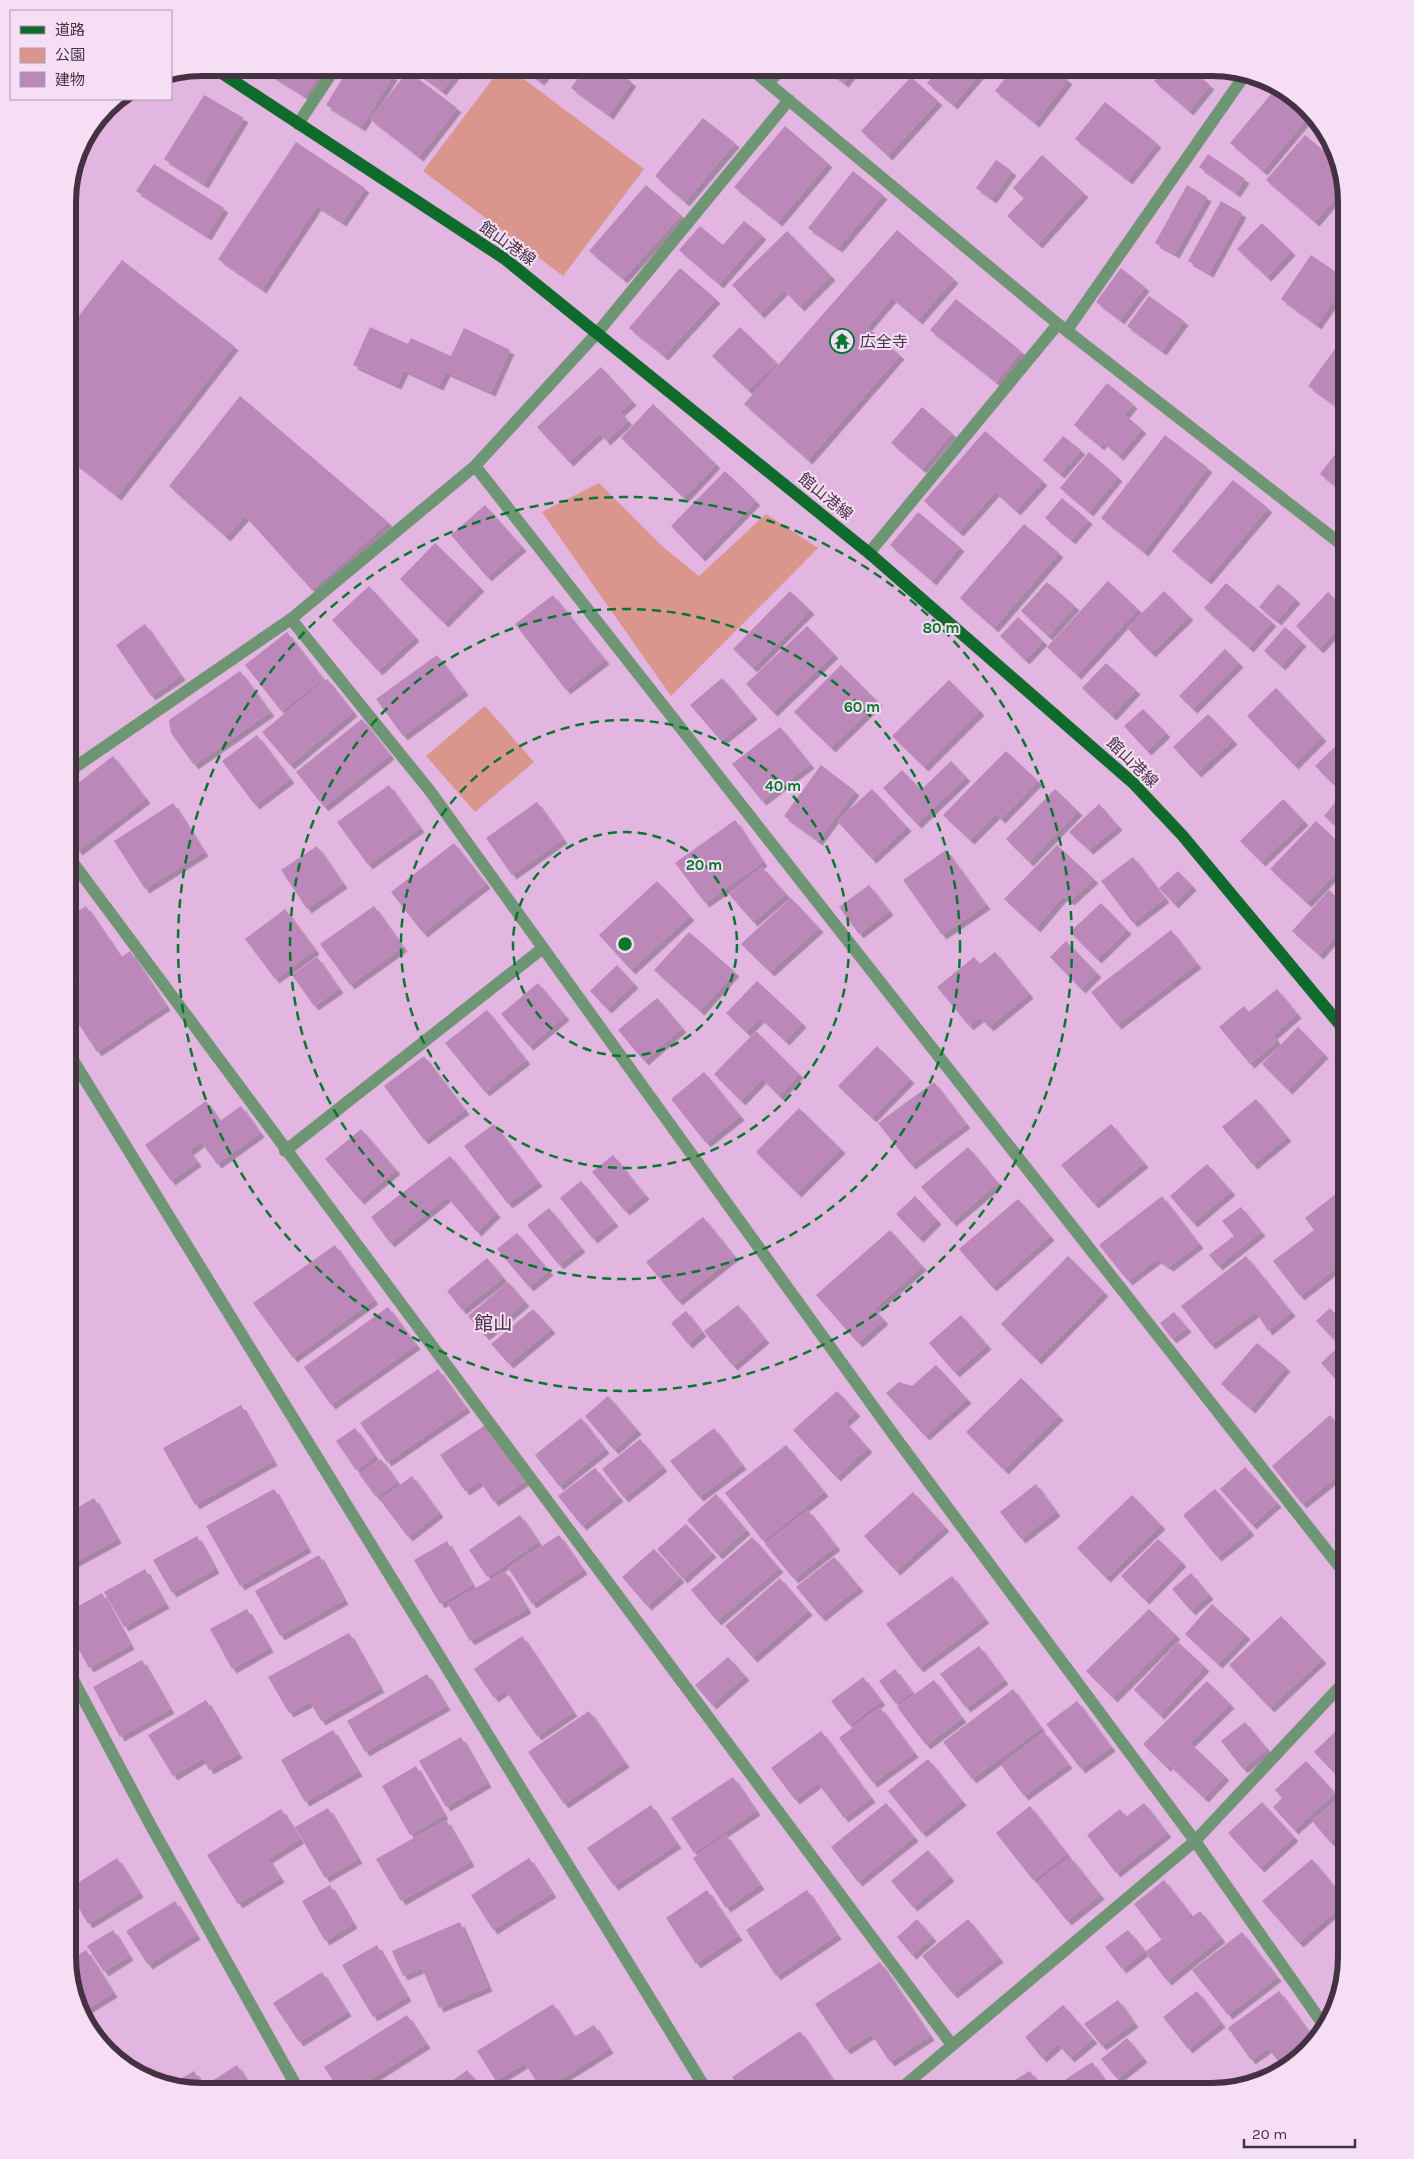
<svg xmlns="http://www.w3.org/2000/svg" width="1414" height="2159" font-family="Karla,'Noto Sans JP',sans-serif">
<defs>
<filter id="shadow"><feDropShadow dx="4.5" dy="4.5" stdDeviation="0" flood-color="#0004"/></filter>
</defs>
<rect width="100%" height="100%" fill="#e2b6e0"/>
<!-- green -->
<path fill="#da968d" d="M501,68H509L644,169L563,276L423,171Z
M599,483L663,547L699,576L766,514L818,548L671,696L542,512Z
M485,706L534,762L475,812L426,756Z"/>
<!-- building -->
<path fill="#bb88b9" filter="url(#shadow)" d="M265,68H323L305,96L263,70Z
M349,68H379L393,76L361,127L326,105Z
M411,68H460L442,91Z
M522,68H550L540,81Z
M585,68H611L632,82L609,115L571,88Z
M642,68H652L648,72Z
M824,68H856L844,83Z
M940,68H982L984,69L953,105L927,83Z
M1013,68H1052L1068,80L1035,123L995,91Z
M1165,68H1189L1210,85L1189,111L1154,81Z
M408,71L457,108L419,157L370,119Z
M911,77L938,101L888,156L861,131Z
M1277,87L1286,90L1309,116L1263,171L1230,143Z
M204,95L244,118L204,184L164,159Z
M1105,102L1157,143L1128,180L1075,139Z
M703,118L735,143L685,202L655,176Z
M785,126L828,163L778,222L734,187Z
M1305,135L1337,162L1343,189L1315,222L1266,180Z
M296,142L365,188L342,222L317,206L262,289L218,259Z
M1208,154L1245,179L1236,193L1199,167Z
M1042,155L1084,193L1038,244L1007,216L1024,198L1013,188Z
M996,160L1012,171L992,199L976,188Z
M154,164L224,208L207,236L136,191Z
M853,171L883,195L838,248L808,228Z
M646,185L681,215L623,279L589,251Z
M1187,185L1207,197L1175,254L1155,243Z
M1221,201L1242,213L1209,273L1188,261Z
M744,221L762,235L719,284L679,250L700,226L723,245Z
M1262,223L1291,251L1267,277L1237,249Z
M897,230L954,279L918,320L892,298L867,327L900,355L808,460L744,404Z
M787,231L831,276L800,307L784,290L760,314L732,285Z
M1311,255L1346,279V283L1317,325L1281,299Z
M122,260L234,346L117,496L68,458V330Z
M680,268L716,299L664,356L629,328Z
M1121,268L1145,287L1120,320L1096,302Z
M1149,296L1184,321L1162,351L1127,326Z
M956,299L1021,351L996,382L930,330Z
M370,327L408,344L411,338L451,356L464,328L510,350L491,392L446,372L439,386L404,370L397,385L353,365Z
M740,327L777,363L748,390L712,356Z
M1346,334V398L1339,408L1308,386Z
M601,367L632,401L620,412L628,421L606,441L600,433L569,462L537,427Z
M1107,383L1133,404L1100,446L1074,425Z
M240,396L388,522L312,590L245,516L226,537L169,486Z
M653,404L716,464L684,498L621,438Z
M922,407L952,433L922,469L891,443Z
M1126,416L1142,429L1119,456L1104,443Z
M985,431L1043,481L1016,511L995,492L959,532L924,501Z
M1165,435L1208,468L1144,552L1101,518Z
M1063,436L1081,450L1060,474L1043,460Z
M1346,440V494L1320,474Z
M1089,452L1118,477L1089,512L1060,488Z
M725,471L756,501L701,557L671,526Z
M1233,480L1268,508L1207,580L1172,551Z
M1062,498L1088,520L1071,540L1045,518Z
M485,505L522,547L487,577L451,535Z
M918,512L960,547L932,581L890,545Z
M1024,524L1059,553L994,628L960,598Z
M435,543L480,587L444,623L400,579Z
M1108,581L1138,609L1077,675L1047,647Z
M1047,582L1075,606L1048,636L1021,611Z
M1226,583L1272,622L1249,648L1204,608Z
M1278,584L1296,599L1277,621L1259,607Z
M369,586L415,637L378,671L332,620Z
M790,591L810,610L753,668L733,649Z
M1164,591L1189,616L1151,653L1127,628Z
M1328,592L1346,610V620L1319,649L1296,626Z
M553,595L605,660L566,690L515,624Z
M1018,617L1043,641L1025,660L1000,636Z
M145,624L181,676L151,696L116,645Z
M807,626L834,654L773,712L746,684Z
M1285,627L1302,642L1281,666L1264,651Z
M287,632L323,679L281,711L245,665Z
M1225,649L1239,663L1193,709L1179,696Z
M437,655L464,691L403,736L376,699Z
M1106,663L1136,690L1112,716L1082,688Z
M841,665L878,702L831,748L794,712Z
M240,671L270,712L194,765L171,733L169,720Z
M722,678L753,715L721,741L690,705Z
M327,679L353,712L290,765L262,732Z
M949,680L980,711L924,767L892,736Z
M1276,688L1322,737L1294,765L1247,716Z
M1143,709L1166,733L1147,751L1124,726Z
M1208,714L1233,740L1197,773L1173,747Z
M362,719L390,755L324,807L296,772Z
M780,727L810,764L762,801L732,764Z
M257,735L290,779L255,805L222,761Z
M1346,736V776L1335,786L1315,766Z
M1006,751L1038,781L1001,819L996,814L970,840L943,815Z
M113,756L146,799L78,851L68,838V791Z
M951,761L966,777L917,824L883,788L902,770L921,790Z
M821,765L855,791L818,841L784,816Z
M389,785L420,828L368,865L337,822Z
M872,789L907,827L872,859L837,821Z
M1055,789L1078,811L1029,862L1006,839Z
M1346,789V835L1324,816Z
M1283,799L1304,821L1261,862L1240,841Z
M537,802L563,839L512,875L486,838Z
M173,803L204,852L145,889L114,841Z
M1099,804L1118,826L1089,850L1069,832Z
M735,820L763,862L705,903L675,863Z
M1316,821L1346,849V862L1307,903L1270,869Z
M454,843L486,884L423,933L391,892Z
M1057,845L1094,879L1070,901L1063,896L1036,928L1004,899Z
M317,846L343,884L307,909L281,870Z
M946,850L986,905L942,935L903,880Z
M1133,857L1165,898L1133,923L1101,881Z
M762,867L786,894L753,922L729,894Z
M1178,871L1192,886L1174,904L1159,888Z
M68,876L73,884L68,887Z
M657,881L690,916L631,970L599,935Z
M869,885L889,911L859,934L839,907Z
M1329,890L1346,906V924L1319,955L1292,931Z
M791,898L819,928L770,972L741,944Z
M1101,903L1127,930L1097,959L1070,932Z
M86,906L121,957L130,951L166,1006L97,1052L68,1008V991L80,982L68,964V918Z
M374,906L403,947L350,985L320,944Z
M285,909L315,950L275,979L245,939Z
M1171,930L1197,964L1117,1025L1091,992Z
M689,932L735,972L700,1011L654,970Z
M1066,941L1097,973L1081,989L1050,957Z
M995,952L1029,994L989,1027L980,1017L969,1026L937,987L974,957L980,964Z
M317,957L339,989L314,1006L292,975Z
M617,965L634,984L607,1009L590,991Z
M757,981L802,1023L785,1041L760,1018L746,1032L726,1013Z
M538,983L565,1016L529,1046L501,1014Z
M1277,989L1297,1014L1273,1035L1277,1041L1250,1064L1219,1027L1244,1006L1249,1012Z
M657,998L682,1028L644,1061L618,1030Z
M487,1010L526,1060L485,1092L445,1043Z
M1298,1027L1324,1054L1288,1090L1262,1064Z
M756,1031L799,1074L779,1096L762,1079L741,1101L714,1074Z
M877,1046L910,1079L872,1118L838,1086Z
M424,1056L465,1110L424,1140L384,1086Z
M704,1072L740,1116L706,1143L671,1099Z
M934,1082L966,1124L911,1165L878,1123Z
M68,1099L73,1108L68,1111Z
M1256,1099L1287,1137L1253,1165L1222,1127Z
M206,1101L220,1121L241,1106L260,1133L217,1164L201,1142L189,1151L197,1162L171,1181L145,1145Z
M799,1108L841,1149L797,1193L756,1152Z
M494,1124L538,1182L508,1204L464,1146Z
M1111,1124L1144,1163L1094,1204L1061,1165Z
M361,1129L396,1170L360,1200L325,1159Z
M968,1147L998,1183L952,1222L921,1187Z
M613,1155L645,1195L625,1211L592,1172Z
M450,1156L496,1213L477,1232L447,1197L390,1243L371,1217Z
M1207,1164L1231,1191L1193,1223L1170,1196Z
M581,1181L614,1222L593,1239L560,1198Z
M1346,1186V1260L1300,1296L1273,1261L1314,1230L1305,1218Z
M915,1196L937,1220L919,1238L896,1214Z
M1162,1196L1199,1244L1169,1267L1157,1259L1128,1281L1099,1245Z
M1018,1199L1050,1236L992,1287L959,1249Z
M1241,1207L1261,1232L1218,1266L1209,1255L1234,1236L1222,1221Z
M549,1208L581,1248L559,1265L527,1225Z
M703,1217L734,1256L678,1301L646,1262Z
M890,1230L922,1266L874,1309L884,1320L858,1343L816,1295Z
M517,1233L549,1271L529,1287L497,1249Z
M335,1245L374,1300L293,1358L253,1303Z
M1068,1256L1104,1292L1037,1360L1001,1324Z
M1246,1256L1291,1312L1268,1331L1256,1312L1211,1345L1181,1306Z
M487,1258L503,1278L462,1310L447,1291Z
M1346,1275V1288L1340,1281Z
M508,1282L525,1302L485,1336L468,1316Z
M738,1305L765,1339L733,1366L704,1331Z
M388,1307L416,1345L331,1405L304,1367Z
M1330,1308L1346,1326V1332L1336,1342L1316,1321Z
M533,1309L551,1329L509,1364L491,1344Z
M686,1311L702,1332L688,1344L671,1323Z
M1174,1312L1187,1328L1172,1339L1160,1323Z
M961,1315L987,1345L955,1373L929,1343Z
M1346,1340V1377L1339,1383L1321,1363Z
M1257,1343L1286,1367L1251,1409L1221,1384Z
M936,1365L967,1399L925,1436L886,1393L899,1382L912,1386Z
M438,1369L466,1408L387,1462L360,1423Z
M1021,1378L1059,1416L1004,1470L966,1432Z
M837,1391L856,1412L845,1422L868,1448L836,1477L793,1430Z
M608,1396L637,1430L614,1450L585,1416Z
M1346,1396V1407L1341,1401Z
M241,1405L273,1461L195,1505L163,1448Z
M1330,1415L1346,1432V1469L1302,1504L1272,1466Z
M581,1418L605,1449L559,1486L535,1455Z
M487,1424L525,1481L494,1502L480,1481L465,1491L440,1455Z
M355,1428L375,1456L356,1470L336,1441Z
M714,1428L742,1465L699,1497L670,1461Z
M640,1439L663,1467L624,1498L602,1469Z
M786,1445L824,1492L763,1541L725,1493Z
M381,1459L397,1482L376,1497L359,1474Z
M1245,1467L1277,1503L1252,1525L1220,1489Z
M595,1468L619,1497L582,1526L558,1496Z
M412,1476L439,1513L408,1537L380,1500Z
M1036,1484L1056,1512L1021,1539L1000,1512Z
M274,1489L307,1548L240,1586L206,1526Z
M1215,1489L1250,1531L1217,1557L1183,1515Z
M913,1492L945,1527L896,1571L864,1536Z
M716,1494L746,1530L718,1555L687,1520Z
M1132,1495L1161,1525L1106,1578L1077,1548Z
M94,1498L117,1539L68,1566V1513Z
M808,1510L836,1546L794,1579L765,1544Z
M520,1515L538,1542L487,1577L469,1550Z
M1346,1523V1548L1334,1535Z
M686,1524L712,1553L683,1579L657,1549Z
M559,1535L583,1570L532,1604L508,1568Z
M197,1536L215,1569L172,1593L153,1560Z
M752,1537L779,1568L717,1621L691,1590Z
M1158,1539L1182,1562L1145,1600L1121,1576Z
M447,1541L472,1585L440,1604L414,1560Z
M654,1549L680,1578L647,1606L622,1577Z
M319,1555L344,1600L280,1636L255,1591Z
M834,1557L859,1587L821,1617L796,1587Z
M145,1569L165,1604L124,1627L104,1592Z
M505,1571L527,1609L470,1641L448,1604Z
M1191,1573L1209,1595L1191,1611L1172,1589Z
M952,1576L985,1619L919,1668L886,1624Z
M780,1578L808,1611L753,1658L725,1626Z
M102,1593L130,1645L89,1668L68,1630V1612Z
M1212,1604L1246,1635L1218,1664L1185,1634Z
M247,1609L269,1648L232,1669L210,1629Z
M1149,1609L1176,1635L1113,1698L1086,1671Z
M1281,1616L1322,1659L1270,1708L1229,1665Z
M349,1633L380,1688L321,1721L310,1702L289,1713L268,1677Z
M522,1636L573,1712L537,1736L505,1690L494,1698L474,1669Z
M1178,1642L1205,1667L1160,1715L1134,1690Z
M979,1646L1004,1680L966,1708L940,1674Z
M728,1657L745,1676L712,1705L695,1685Z
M142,1660L170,1709L120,1737L93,1687Z
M895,1669L912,1692L896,1704L879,1681Z
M427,1674L446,1706L365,1752L347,1721Z
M863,1677L881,1701L849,1725L831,1701Z
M934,1680L962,1718L926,1745L897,1707Z
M1207,1681L1230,1704L1190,1743L1225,1776L1204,1798L1169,1765L1172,1761L1166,1767L1143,1744Z
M1013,1689L1041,1728L972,1779L943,1742Z
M206,1700L238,1754L209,1770L203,1758L173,1776L148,1735Z
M1077,1701L1111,1747L1081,1769L1046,1724Z
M880,1707L914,1753L873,1783L839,1738Z
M589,1711L625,1763L564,1804L528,1752Z
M1346,1721V1785L1314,1752Z
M1245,1722L1267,1749L1243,1769L1221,1741Z
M333,1730L358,1772L305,1802L281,1760Z
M821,1731L871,1798L844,1818L818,1783L795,1800L771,1768Z
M1044,1732L1068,1764L1024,1796L1001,1765Z
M461,1737L487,1783L446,1807L419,1761Z
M928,1759L962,1801L922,1833L888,1791Z
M1306,1761L1335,1793L1294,1830L1273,1807L1282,1798L1275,1790Z
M416,1766L444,1815L410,1835L382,1786Z
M733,1777L756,1811L694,1853L671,1818Z
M1339,1798L1346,1806V1827L1330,1842L1312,1821Z
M1262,1802L1294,1837L1260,1868L1228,1833Z
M886,1803L914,1837L858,1882L831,1847Z
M1144,1803L1167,1833L1116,1873L1087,1835L1120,1809L1126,1817Z
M651,1805L677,1844L614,1886L587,1848Z
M1030,1806L1067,1854L1033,1880L996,1833Z
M328,1808L358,1859L325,1878L295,1827Z
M281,1809L300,1839L268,1859L280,1878L238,1904L207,1855Z
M446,1820L470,1862L401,1901L376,1859Z
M726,1835L760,1885L726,1908L693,1858Z
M928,1850L950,1877L913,1907L891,1881Z
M1070,1857L1100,1895L1067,1921L1037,1883Z
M117,1858L139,1893L88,1924L68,1889Z
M529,1858L552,1893L493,1930L471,1895Z
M1312,1859L1346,1901L1299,1943L1262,1901Z
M1164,1880L1191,1915L1161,1939L1134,1904Z
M330,1885L353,1924L325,1941L302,1901Z
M707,1890L738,1936L696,1964L666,1918Z
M807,1890L837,1935L776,1976L746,1930Z
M175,1901L196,1935L148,1965L126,1931Z
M1200,1911L1221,1938L1167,1981L1145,1952Z
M917,1919L932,1937L912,1955L897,1937Z
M968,1919L999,1958L953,1994L922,1956Z
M460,1922L488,1987L439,2008L422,1968L403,1976L392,1951Z
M113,1930L129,1956L104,1972L87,1946Z
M1128,1930L1145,1951L1122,1969L1105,1947Z
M1242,1932L1277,1977L1228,2015L1192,1970Z
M377,1945L407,1997L373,2017L342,1965Z
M86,1950L113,1993L87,2009L75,1990L68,1961Z
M880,1962L930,2036L890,2062L871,2034L846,2050L815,2004Z
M322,1972L347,2012L299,2042L273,2003Z
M1197,1991L1221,2023L1188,2049L1163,2017Z
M1279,1991L1315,2040L1283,2068L1268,2048L1251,2060L1228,2028Z
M1118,2000L1134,2023L1102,2046L1084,2024Z
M553,2004L574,2037L594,2025L609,2049L542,2091L525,2063L496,2081L477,2051Z
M1063,2005L1093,2039L1070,2058L1058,2044L1042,2058L1025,2037Z
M407,2015L426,2044L371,2079L379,2091H340L324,2067Z
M800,2031L840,2091H742L732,2077Z
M1127,2038L1143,2058L1117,2079L1101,2059Z
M1092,2062L1112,2091H1048Z
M237,2065L253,2091H218L212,2081Z
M467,2070L484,2091H458L451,2082Z
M194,2071L207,2091H194L172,2084Z
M1030,2071L1043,2091H996Z
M435,2084L440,2091H423Z
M675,2087L679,2091H668Z"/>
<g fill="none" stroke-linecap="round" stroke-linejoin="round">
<!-- minor -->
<path stroke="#6f9674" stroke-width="12" d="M750,68L1058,324L1346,548
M769,83L781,68
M298,124L335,68
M1067,330L1244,76
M475,466L1346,1575
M869,553L1058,324
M291,619L430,791L893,1434L1195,1841L1325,2027
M68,772L291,619L475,466L598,332L789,100
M68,856L952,2045
M68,1052L707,2091
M285,1151L543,948
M68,1670L151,1826L299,2091
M898,2091L1195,1841L1346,1680"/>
<!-- major -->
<path stroke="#0f6b2b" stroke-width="12" d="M214,68L505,259L869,553L1133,783L1182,835L1346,1032"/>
</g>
<!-- distance rings -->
<g fill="none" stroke="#03782d" stroke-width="2.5" stroke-dasharray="9 6">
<circle cx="625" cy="944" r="112"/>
<circle cx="625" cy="944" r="224"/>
<circle cx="625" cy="944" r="335"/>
<circle cx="625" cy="944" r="447"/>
</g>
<!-- icons -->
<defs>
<symbol id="temple-ring" viewBox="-11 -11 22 22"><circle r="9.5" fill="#f6dff4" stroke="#03782d" stroke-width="1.5"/><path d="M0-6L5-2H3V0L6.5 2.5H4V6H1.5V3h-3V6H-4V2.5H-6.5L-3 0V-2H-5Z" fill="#03782d"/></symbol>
</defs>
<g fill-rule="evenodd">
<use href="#temple-ring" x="828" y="327" width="28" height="28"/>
</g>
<g text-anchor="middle" stroke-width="4" stroke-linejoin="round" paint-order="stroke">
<!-- street labels -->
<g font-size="16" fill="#443243" stroke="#f6dff4">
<text transform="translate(508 243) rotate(35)" y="6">館山港線</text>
<text transform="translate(826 496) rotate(39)" y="6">館山港線</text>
<text transform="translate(1133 762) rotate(44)" y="6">館山港線</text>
</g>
<!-- poi labels -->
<g font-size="16" fill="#443243" stroke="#f6dff4" text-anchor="start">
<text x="860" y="347">広全寺</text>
</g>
<!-- quarter labels -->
<g font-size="19" fill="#443243" stroke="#f6dff4">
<text x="493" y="1330">館山</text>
</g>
</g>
<!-- crop -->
<path d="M0 0H1414V2159H0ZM202 76H1212A126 126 0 0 1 1338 202V1957A126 126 0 0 1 1212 2083H202A126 126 0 0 1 76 1957V202A126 126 0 0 1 202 76Z" fill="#f6dff4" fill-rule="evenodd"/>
<path fill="none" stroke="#443243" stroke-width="6" d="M202 76H1212A126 126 0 0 1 1338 202V1957A126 126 0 0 1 1212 2083H202A126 126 0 0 1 76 1957V202A126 126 0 0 1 202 76Z"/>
<circle cx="625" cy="944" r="8" fill="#03782d" stroke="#f6dff4" stroke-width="2.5"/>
<g font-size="15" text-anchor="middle" font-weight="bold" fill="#03782d" stroke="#f6dff4" stroke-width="4" stroke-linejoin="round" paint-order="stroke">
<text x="941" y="633">80 m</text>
<text x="862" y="712">60 m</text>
<text x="783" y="791">40 m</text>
<text x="704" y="870">20 m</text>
</g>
<!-- legend -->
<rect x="10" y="10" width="162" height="90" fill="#f6dff4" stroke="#af9aad"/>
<rect x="20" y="26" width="25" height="8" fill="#0f6b2b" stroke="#af9aad"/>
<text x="55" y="35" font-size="15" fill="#443243">道路</text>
<rect x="20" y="48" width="25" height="15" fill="#da968d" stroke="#af9aad"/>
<text x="55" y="60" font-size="15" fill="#443243">公園</text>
<rect x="20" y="72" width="25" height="15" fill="#bb88b9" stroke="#af9aad"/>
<text x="55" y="85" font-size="15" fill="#443243">建物</text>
<!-- scale -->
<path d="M1244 2139v8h111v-8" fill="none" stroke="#443243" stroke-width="2.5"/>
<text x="1252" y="2139" font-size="15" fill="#443243" stroke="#f6dff4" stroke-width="4" paint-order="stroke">20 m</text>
</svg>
